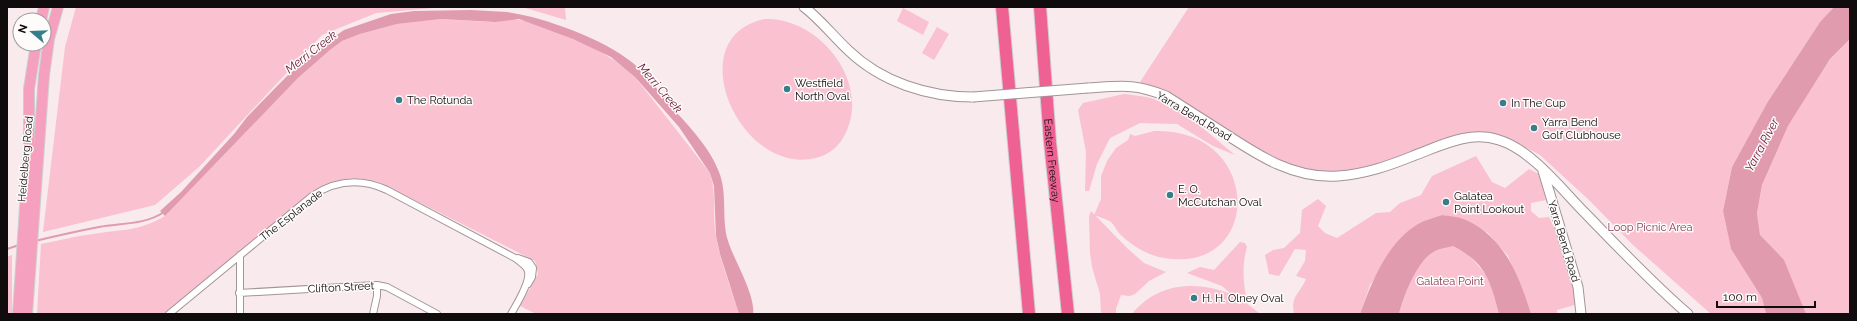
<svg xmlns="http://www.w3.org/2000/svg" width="1857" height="321" font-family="Raleway,sans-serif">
<rect width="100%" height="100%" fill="#f9eaed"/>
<!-- green -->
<path fill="#fac1d0" d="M76,7H445L376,13L322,35L199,167L155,205L43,232L65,47Z
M522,7H565L566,20Z
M1189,7H1834L1820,22L1767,103L1732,167L1723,211L1731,249L1762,298L1766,314H1711L1633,245L1589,200L1540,155L1527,148L1516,144L1476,137L1349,175L1291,170L1149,89L1140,82Z
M903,8L929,22L923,35L897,21Z
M441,19L489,22L513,19L525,21C564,35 605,48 635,77L710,173C717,194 712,216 716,237C721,263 731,289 739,314H536L520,306L538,274L535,261L379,182C350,174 338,179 312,192L165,314H37L41,244C58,241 75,236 93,234C123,229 137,232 165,216L298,78L330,50L342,41L360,34L397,24Z
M765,19C821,17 874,86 843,138C836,150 824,157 811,159C737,171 680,36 765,19Z
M937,27L949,34L934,60L922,53Z
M1850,39V314H1806L1760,235L1757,213L1762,185L1788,126L1830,59Z
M1124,94C1133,95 1143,96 1151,98C1183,109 1210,134 1235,155L1213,146L1177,124L1140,123L1110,138L1097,164L1089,191H1085L1086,152L1078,110L1083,103Z
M1154,131C1265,127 1264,280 1159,257C1144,253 1129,244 1118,232C1116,229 1114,225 1111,222C1107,219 1099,217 1094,215L1101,199V176L1107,161L1116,148L1128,140L1130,134L1135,136Z
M1476,156L1492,182L1505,188L1529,169L1539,174L1546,200L1531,203V211L1539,218L1549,217L1578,279V304L1557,310V314H1531L1508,256L1488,233L1465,220L1442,215L1419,224L1404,236L1370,285L1360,314H1294C1290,296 1300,294 1306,279L1296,276L1305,261L1306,250L1295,249L1279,276L1269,274L1265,255L1273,250L1284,248L1300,233L1302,210L1318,199L1326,206L1318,226L1325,233L1337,238L1376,213L1390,212L1400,203L1421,195L1432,176Z
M1091,211L1127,248L1144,263L1166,272L1149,281L1135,294L1130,296L1121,295L1116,309V314H1101L1100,294L1092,267L1090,253L1089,216Z
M1240,242L1245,243L1247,247C1242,264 1243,280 1246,297L1244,301L1260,314H1132C1157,283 1195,280 1231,294L1222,286L1187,273L1200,267L1214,270Z
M1453,246L1469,255L1489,278L1499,314H1399C1403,297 1417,262 1432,253C1438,249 1446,248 1453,246Z
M12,255V314H7V257Z"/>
<!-- water -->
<path fill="#e09bae" d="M1834,7H1850V39L1830,59L1788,126L1762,185L1757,213L1760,235L1784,260L1806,314H1766L1762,298L1731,249L1723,211L1732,167L1767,103L1820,22Z
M471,10C483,11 495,11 507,12C544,17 604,39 633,63C649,76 661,95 675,111C691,128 711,150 719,172C728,195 721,218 728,241C734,260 756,296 753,314H739L720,254L716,236L714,186L710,173L679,127L635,77L611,57L573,39L519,19L495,22L441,19L415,22L397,24L360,34L342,41L330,50L298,78L165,216L160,211L181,192L234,134L247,117L287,76L324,44L344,30L391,14L414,11Z
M1442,215C1449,216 1459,217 1466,220C1505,238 1519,276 1531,314H1499C1490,280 1486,263 1453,246C1446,248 1437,249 1432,253C1417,262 1403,297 1399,314H1360C1372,281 1387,243 1418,224C1425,220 1434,218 1442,215Z"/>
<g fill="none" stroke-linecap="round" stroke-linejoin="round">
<!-- stream -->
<path stroke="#e09bae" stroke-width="2" d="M35,241C56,236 78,231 99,227C121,223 145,225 164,212
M7,249L19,245"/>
<defs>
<path id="street" d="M518,258L529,262L533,268L532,277L528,284
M239,293L377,285L387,287L437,314
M169,314L312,196C336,180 361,178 387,190L515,258C519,261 525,265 527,269C533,279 516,305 511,314
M240,314V255
M373,314L377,296V285"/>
<path id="secondary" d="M804,7C820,19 833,36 848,50C881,82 928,97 973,97
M1088,88C1121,86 1135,83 1166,96C1185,108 1205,121 1224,133C1259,156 1294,179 1338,176C1365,174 1388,166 1413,156C1440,146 1469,130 1499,140C1532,150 1562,190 1586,214C1619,248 1652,283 1688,314
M1543,171L1578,287L1581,314"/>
<path id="primary" d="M41,20L44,7
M18,314L29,146V89L36,44
M27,314L44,75L49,39L58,7"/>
<g id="highway">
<path d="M1002,7L1029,314"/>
<path id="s1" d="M1040,7L1050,142L1068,314"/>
</g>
</defs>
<!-- street casing -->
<use href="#street" stroke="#a29497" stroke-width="8"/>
<!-- secondary casing -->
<use href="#secondary" stroke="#a29497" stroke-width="11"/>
<!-- primary casing -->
<use href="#primary" stroke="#cfcecf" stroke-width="12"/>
<!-- highway casing -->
<use href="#highway" stroke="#cfcecf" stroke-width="14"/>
<!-- street -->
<use href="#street" stroke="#fff" stroke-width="6"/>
<!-- secondary -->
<use href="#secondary" stroke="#fff" stroke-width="9"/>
<!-- primary -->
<use href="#primary" stroke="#f5a0be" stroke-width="10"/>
<!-- highway -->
<use href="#highway" stroke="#ef6193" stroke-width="12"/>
<defs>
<path id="secondary-bridge" d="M973,97L1088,88"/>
</defs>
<!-- secondary-bridge casing -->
<use href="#secondary-bridge" stroke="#a29497" stroke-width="11" stroke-linecap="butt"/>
<!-- secondary-bridge -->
<use href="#secondary-bridge" stroke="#fff" stroke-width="9"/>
</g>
<!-- markers -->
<g fill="#387e8a" stroke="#fefbfb" stroke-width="1.5">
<circle cx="787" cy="89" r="4"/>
<circle cx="399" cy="100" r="4"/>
<circle cx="1503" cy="103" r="4"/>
<circle cx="1534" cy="128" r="4"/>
<circle cx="1170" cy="195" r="4"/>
<circle cx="1446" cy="202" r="4"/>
<circle cx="1194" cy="298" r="4"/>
</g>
<g text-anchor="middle" stroke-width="3" stroke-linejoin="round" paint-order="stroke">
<!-- poi labels -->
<g font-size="11" fill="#100b0d" stroke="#fefbfb" text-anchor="start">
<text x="795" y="87">Westfield<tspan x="795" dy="13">North Oval</tspan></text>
<text x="407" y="104">The Rotunda</text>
<text x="1511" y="107">In The Cup</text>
<text x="1542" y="126">Yarra Bend<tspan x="1542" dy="13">Golf Clubhouse</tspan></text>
<text x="1178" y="193">E. O.<tspan x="1178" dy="13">McCutchan Oval</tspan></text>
<text x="1454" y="200">Galatea<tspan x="1454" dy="13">Point Lookout</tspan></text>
<text x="1202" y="302">H. H. Olney Oval</text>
</g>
<!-- street labels -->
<g font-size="11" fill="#100b0d" stroke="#fefbfb">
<text transform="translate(1194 116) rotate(31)" y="4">Yarra Bend Road</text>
<text transform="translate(25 159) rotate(-85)" y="4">Heidelberg Road</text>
<text dy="4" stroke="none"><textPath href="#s1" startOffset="154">Eastern Freeway</textPath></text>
<text transform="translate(291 215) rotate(-38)" y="4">The Esplanade</text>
<text transform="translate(1564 241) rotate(73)" y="4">Yarra Bend Road</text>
<text transform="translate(341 287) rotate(-3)" y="4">Clifton Street</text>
</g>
<!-- park labels -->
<g font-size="11" fill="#893753" stroke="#fefbfb">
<text x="1650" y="231">Loop Picnic Area</text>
<text x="1450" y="285">Galatea Point</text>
</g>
<!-- water labels -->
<g font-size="12" font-style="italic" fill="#651535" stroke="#fefbfb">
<text transform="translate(311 52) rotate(-38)" y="4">Merri Creek</text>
<text transform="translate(660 88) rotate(49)" y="4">Merri Creek</text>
<text transform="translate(1762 145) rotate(-62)" y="4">Yarra River</text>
</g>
</g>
<!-- border -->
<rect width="1857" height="321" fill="none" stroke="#100b0d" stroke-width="16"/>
<!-- north arrow -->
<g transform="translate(32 32) rotate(289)"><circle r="19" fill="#fefbfb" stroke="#9f9b9c"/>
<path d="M0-3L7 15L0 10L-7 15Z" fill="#387e8a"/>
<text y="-6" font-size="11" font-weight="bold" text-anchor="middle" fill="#100b0d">N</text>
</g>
<!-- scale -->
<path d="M1717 301v6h98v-6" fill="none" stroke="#100b0d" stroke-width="2"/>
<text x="1723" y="301" font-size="12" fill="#100b0d" stroke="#fefbfb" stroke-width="3" paint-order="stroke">100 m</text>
</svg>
